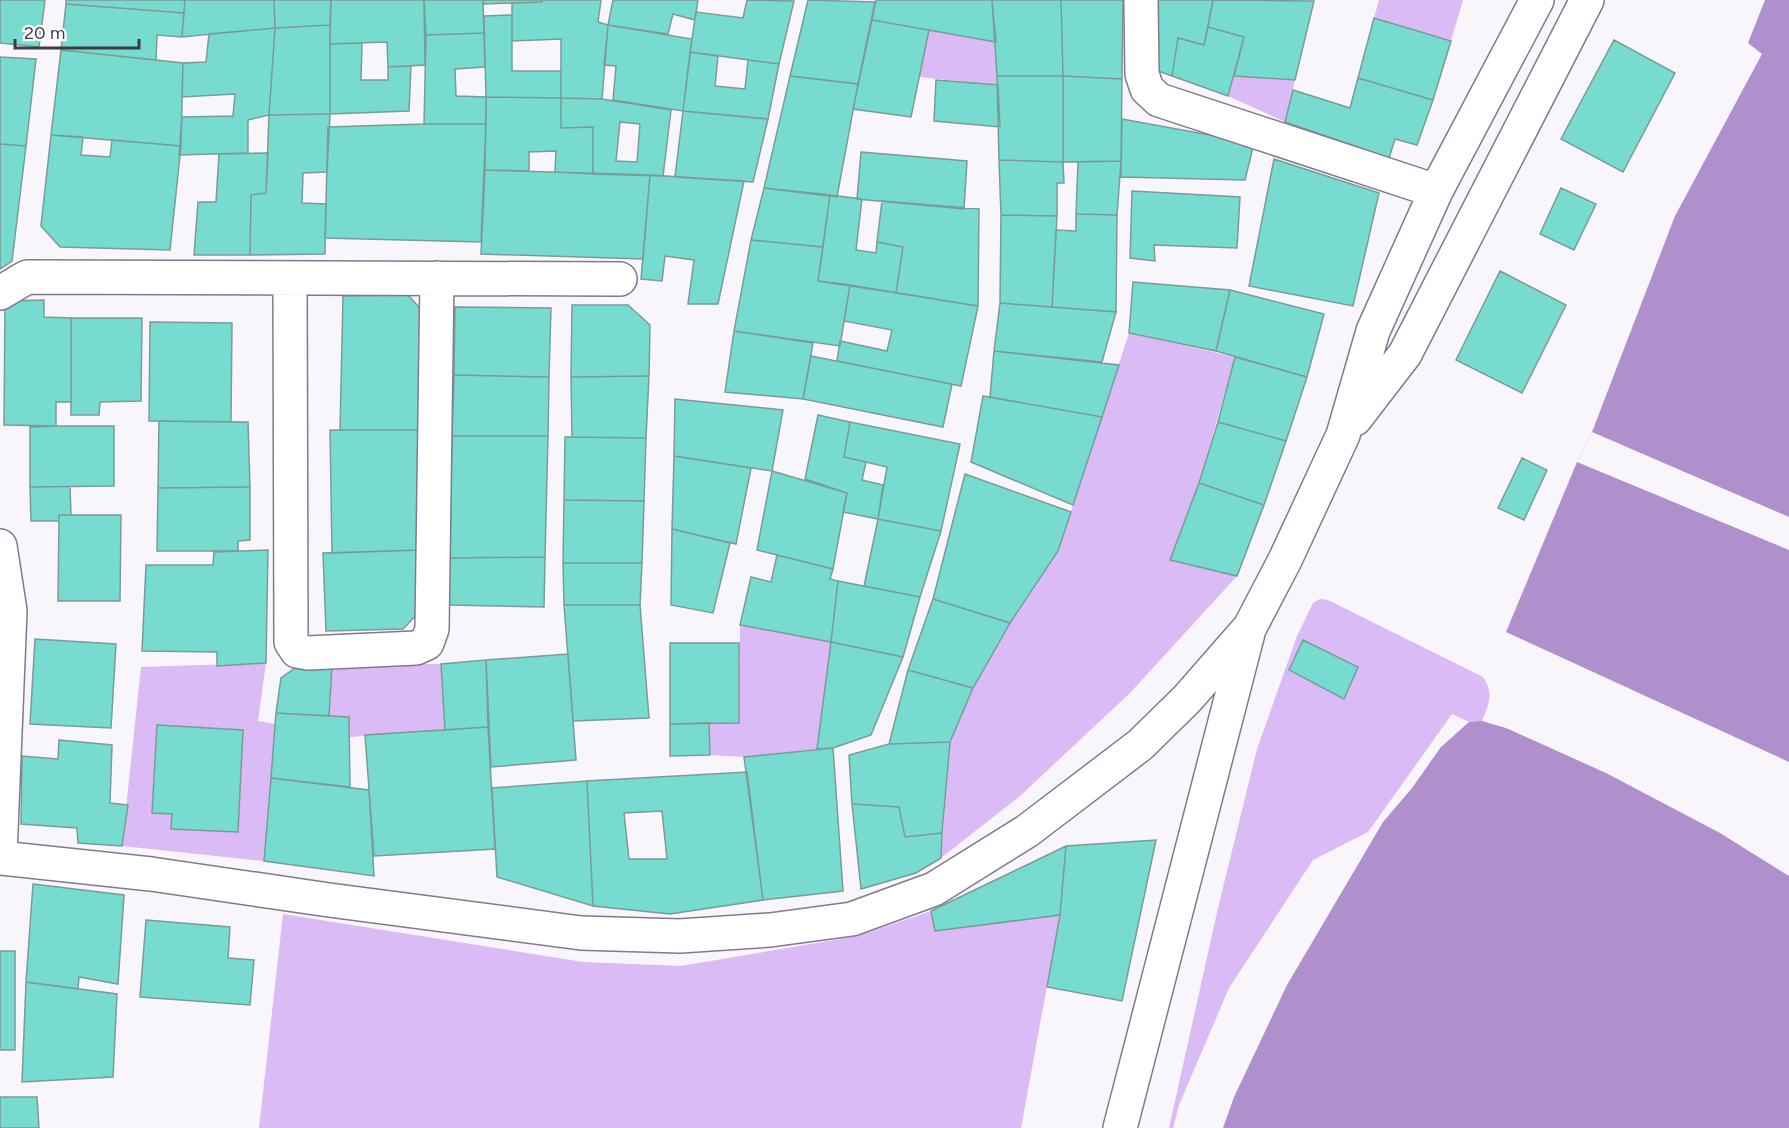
<svg xmlns="http://www.w3.org/2000/svg" width="1789" height="1128" font-family="Figtree,sans-serif">
<rect width="100%" height="100%" fill="#f8f5fb"/>
<!-- green -->
<path fill="#dabbf5" fill-rule="evenodd" d="M1379,0H1463L1451,41L1374,18Z
M929,30L996,42L998,85L919,77Z
M1234,76L1295,80L1285,122L1228,96Z
M1129,333L1235,357L1199,483L1171,560L1237,576L1130,693L1020,796L941,858L950,742L973,688L1010,623L1058,551Z
M1320,599L1328,600L1483,677C1494,693 1489,704 1482,721L1469,722L1452,714L1368,832L1313,860L1229,988L1179,1105L1173,1128H1169L1218,908L1257,749L1297,636L1313,603ZM1303,640L1358,667L1343,698L1289,671Z
M740,625L831,642L817,749L744,757L710,755L709,723H739Z
M266,663L258,721L275,724L264,861L122,846L141,667Z
M441,664L445,730L350,737L349,718L329,716L332,665Z
M931,911L935,931L1060,915L1021,1128H259L283,914L583,962L681,966L858,936Z"/>
<!-- water -->
<path fill="#b08fcd" d="M1765,0H1789V762L1506,632L1577,462L1592,432L1675,216L1762,54L1748,43Z
M1482,721L1506,728L1606,773L1720,833L1789,876V1128H1223L1234,1097L1287,985L1383,822L1412,788L1441,747L1469,722Z"/>
<!-- pier -->
<path fill="#f8f5fb" d="M1592,432L1789,517V550L1577,462Z"/>
<!-- building -->
<path fill="#77dbd0" stroke="#799c97" stroke-width="1.5" fill-rule="evenodd" d="M0,0H45L39,47L0,43Z
M66,0H185L184,13L66,4Z
M185,0H274L275,28L182,37Z
M274,0H331L330,25L275,28Z
M331,0H424L425,65L388,67L387,42L330,44Z
M424,0H483L484,33L426,35Z
M483,0H542V2L484,4Z
M542,0H601L598,22L608,25L602,99L561,98V39L512,41V3L542,2Z
M613,0H698L695,20L673,14L668,34L608,25Z
M747,0L794,1L779,64L690,52L696,12L743,18Z
M808,0L875,2L858,84L790,76Z
M876,0H992L996,42L872,20Z
M992,0H1061L1063,76H997Z
M1061,0H1123L1122,79L1063,76Z
M1149,0H1213L1204,45L1178,38L1172,76L1147,67Z
M1213,0L1314,1L1295,80L1234,76L1244,37L1208,27Z
M66,4L184,13L182,37L157,35L156,60L61,50Z
M512,15V71H561V98L486,97L484,16Z
M1374,18L1451,41L1433,100L1358,78Z
M872,20L929,30L911,117L853,109Z
M330,25V114L269,115L275,28Z
M608,25L692,39L683,111L613,100L616,66L604,65Z
M1208,27L1244,37L1228,96L1172,76L1178,38L1204,45Z
M275,28L269,115L248,120V153L179,155L182,117L233,116L235,94L182,97L183,63L206,62L209,34Z
M484,33L485,67L455,69L456,96L486,97V124H424L426,35Z
M1614,40L1675,73L1623,172L1561,139Z
M362,43L361,80H388V67L411,66L409,111L330,114V44Z
M61,50L183,63L181,146L51,135Z
M690,52L718,56L715,86L745,89L748,60L779,64L768,119L683,111Z
M0,57L36,59L26,146L0,144Z
M790,76L858,84L837,197L764,188Z
M997,76H1063V162L999,160Z
M1063,76L1122,79L1121,161L1063,162Z
M1358,78L1433,100L1417,145L1395,139L1389,158L1285,122L1293,90L1350,108Z
M936,80L998,85L1000,127L934,121Z
M486,97L561,98V128L593,127V174L555,172L556,151L529,152V171L485,170Z
M561,98L602,99L671,110L663,176L593,174V127L561,128ZM620,122L640,124L637,162L616,161Z
M683,111L768,119L753,182L675,177Z
M330,114L327,172L303,173L302,203L326,204L325,254L250,255L251,195L266,193L269,115Z
M1122,119L1254,143L1245,180L1121,177Z
M424,124H486L481,242L325,238L328,127Z
M51,135L83,137L81,155L110,157L112,140L181,146L170,250L60,247L41,226Z
M0,144L26,146L12,261L0,269Z
M861,152L967,161L964,209L857,199Z
M268,153L266,193L251,195L250,255H194L198,202H216L219,154Z
M1274,159L1379,193L1353,306L1249,286Z
M999,160L1063,162L1064,183H1057V216L1001,215Z
M1121,161L1117,215L1076,214L1078,162Z
M485,170L650,175L643,259L481,254Z
M650,175L744,181L718,304H688L694,260L665,256L662,281L641,279Z
M764,188L830,195L823,247L751,240Z
M1561,188L1596,204L1574,250L1540,234Z
M1132,191L1240,197L1237,248L1154,245L1155,261L1130,258Z
M830,195L862,199L856,250L876,253L877,242L903,247L896,293L818,281Z
M882,201L979,209L978,306L896,293L903,247L877,242Z
M1076,214L1117,215L1116,312L1052,307L1056,230L1076,231Z
M1001,215L1057,216L1052,307L1000,303Z
M751,240L823,247L818,281L850,285L840,346L734,331Z
M1500,271L1566,305L1522,393L1456,360Z
M1133,282L1230,290L1216,351L1129,333Z
M850,285L978,306L961,386L837,361L840,341L887,351L892,330L844,321Z
M1230,290L1324,314L1307,377L1216,351Z
M408,295L425,314L422,430H340L343,296Z
M44,300V317L71,318V402H56V426L4,425L5,301Z
M1000,303L1116,312L1102,362L994,351Z
M572,305H628L650,325L649,376L571,377Z
M455,307L551,308L549,377L454,375Z
M71,318H142L141,401L100,402L99,415H71Z
M150,322L232,323L231,422L149,421Z
M734,331L813,343L803,399L725,392Z
M994,351L1119,365L1102,417L990,397Z
M811,356L952,384L943,427L803,399Z
M1235,357L1307,377L1286,441L1218,422Z
M454,375L549,377L548,436H452Z
M649,376L646,438L572,437L571,377Z
M983,396L1102,417L1073,505L971,462Z
M675,399L783,410L772,471L674,456Z
M818,415L850,422L844,457L866,462L862,480L883,485L878,519L843,512L847,493L805,479Z
M159,421L248,422L250,487L158,488Z
M850,422L960,444L941,531L878,519L887,467L844,457Z
M1218,422L1286,441L1264,505L1199,483Z
M56,426H114V486L30,487V427Z
M330,430H422V550L332,553Z
M452,436H548L545,557L450,558Z
M565,437L646,438L644,501L564,500Z
M674,456L751,468L736,544L672,529Z
M1522,458L1547,470L1524,520L1498,508Z
M772,471L847,493L833,569L757,550Z
M965,474L1071,512L1058,551L1010,623L933,599Z
M1199,483L1264,505L1237,576L1170,560Z
M30,487H70L71,515H59V521H31Z
M250,487V540L238,541V551H157L158,488Z
M564,500L644,501L642,563H563Z
M59,515H121L120,601H58Z
M878,519L941,531L920,597L864,586Z
M672,529L730,543L713,613L671,605Z
M268,550L266,663L217,666V652L142,651L146,565H213L214,552Z
M422,550L423,608L403,629L326,631L323,553Z
M777,555L833,569L830,579L838,581L831,642L740,625L751,577L771,582Z
M545,557L544,607L449,605L450,558Z
M563,563H642L640,605H564Z
M838,581L920,597L903,657L831,642Z
M933,599L1010,623L973,688L908,670Z
M564,605H640L649,718L573,721Z
M35,639L116,644L111,728L30,724Z
M1303,640L1358,667L1344,699L1289,670Z
M831,642L903,657L871,735L833,748L817,749Z
M670,643H739V723L670,724Z
M568,654L576,760L491,767L486,660Z
M486,660L488,727L445,730L441,664Z
M301,664L332,665L329,716L276,713L281,678Z
M908,670L973,688L950,742L889,744Z
M276,713L349,717L350,787L271,778Z
M709,723L710,755L670,756V724Z
M157,725L243,730L238,832L171,829L172,814L152,813Z
M488,727L495,849L374,856L365,735Z
M59,740L112,745L110,803L128,805L122,846L78,843L77,828L21,824L22,756L58,759Z
M950,742L942,833L905,837L899,807L852,804L849,755L889,744Z
M833,748L843,891L763,900L744,757Z
M747,772L763,900L670,914L593,906L587,781ZM662,811L667,859H629L624,813Z
M271,778L369,790L374,876L264,861Z
M587,781L593,906L497,877L492,788Z
M852,804L899,807L905,837L942,833L941,858L916,873L861,889Z
M1156,840L1122,1001L1047,987L1060,915L1066,846Z
M1066,846L1060,915L935,931L931,911Z
M33,884L124,895L118,984L79,977L78,989L26,982Z
M146,920L230,927L228,958L254,960L250,1005L140,997Z
M0,951H15V1050H0Z
M26,982L117,994L113,1077L22,1082Z
M0,1097H37L39,1128H0Z"/>
<g fill="none" stroke-linecap="round" stroke-linejoin="round">
<defs>
<path id="street" d="M1141,0L1142,74L1147,89L1159,100L1436,191
M290,278L291,642L297,651L308,653L416,648L427,643L432,629L437,278
M0,293L27,277L620,279
M1355,419L1405,354L1587,0
M0,546L10,611L0,855
M0,858L151,874L329,900L581,933L680,936L770,930L852,919L934,889L1027,831L1140,745L1187,699L1250,627L1285,560L1343,435L1373,331L1436,191L1537,0
M1120,1128L1248,633"/>
</defs>
<!-- street casing -->
<use href="#street" stroke="#847890" stroke-width="36"/>
<!-- street -->
<use href="#street" stroke="#fff" stroke-width="33"/>
</g>
<!-- scale -->
<path d="M15 39v9h124v-9" fill="none" stroke="#403a45" stroke-width="3"/>
<text x="24" y="39" font-size="18" fill="#403a45" stroke="#ffffff" stroke-width="4.5" paint-order="stroke">20 m</text>
</svg>
